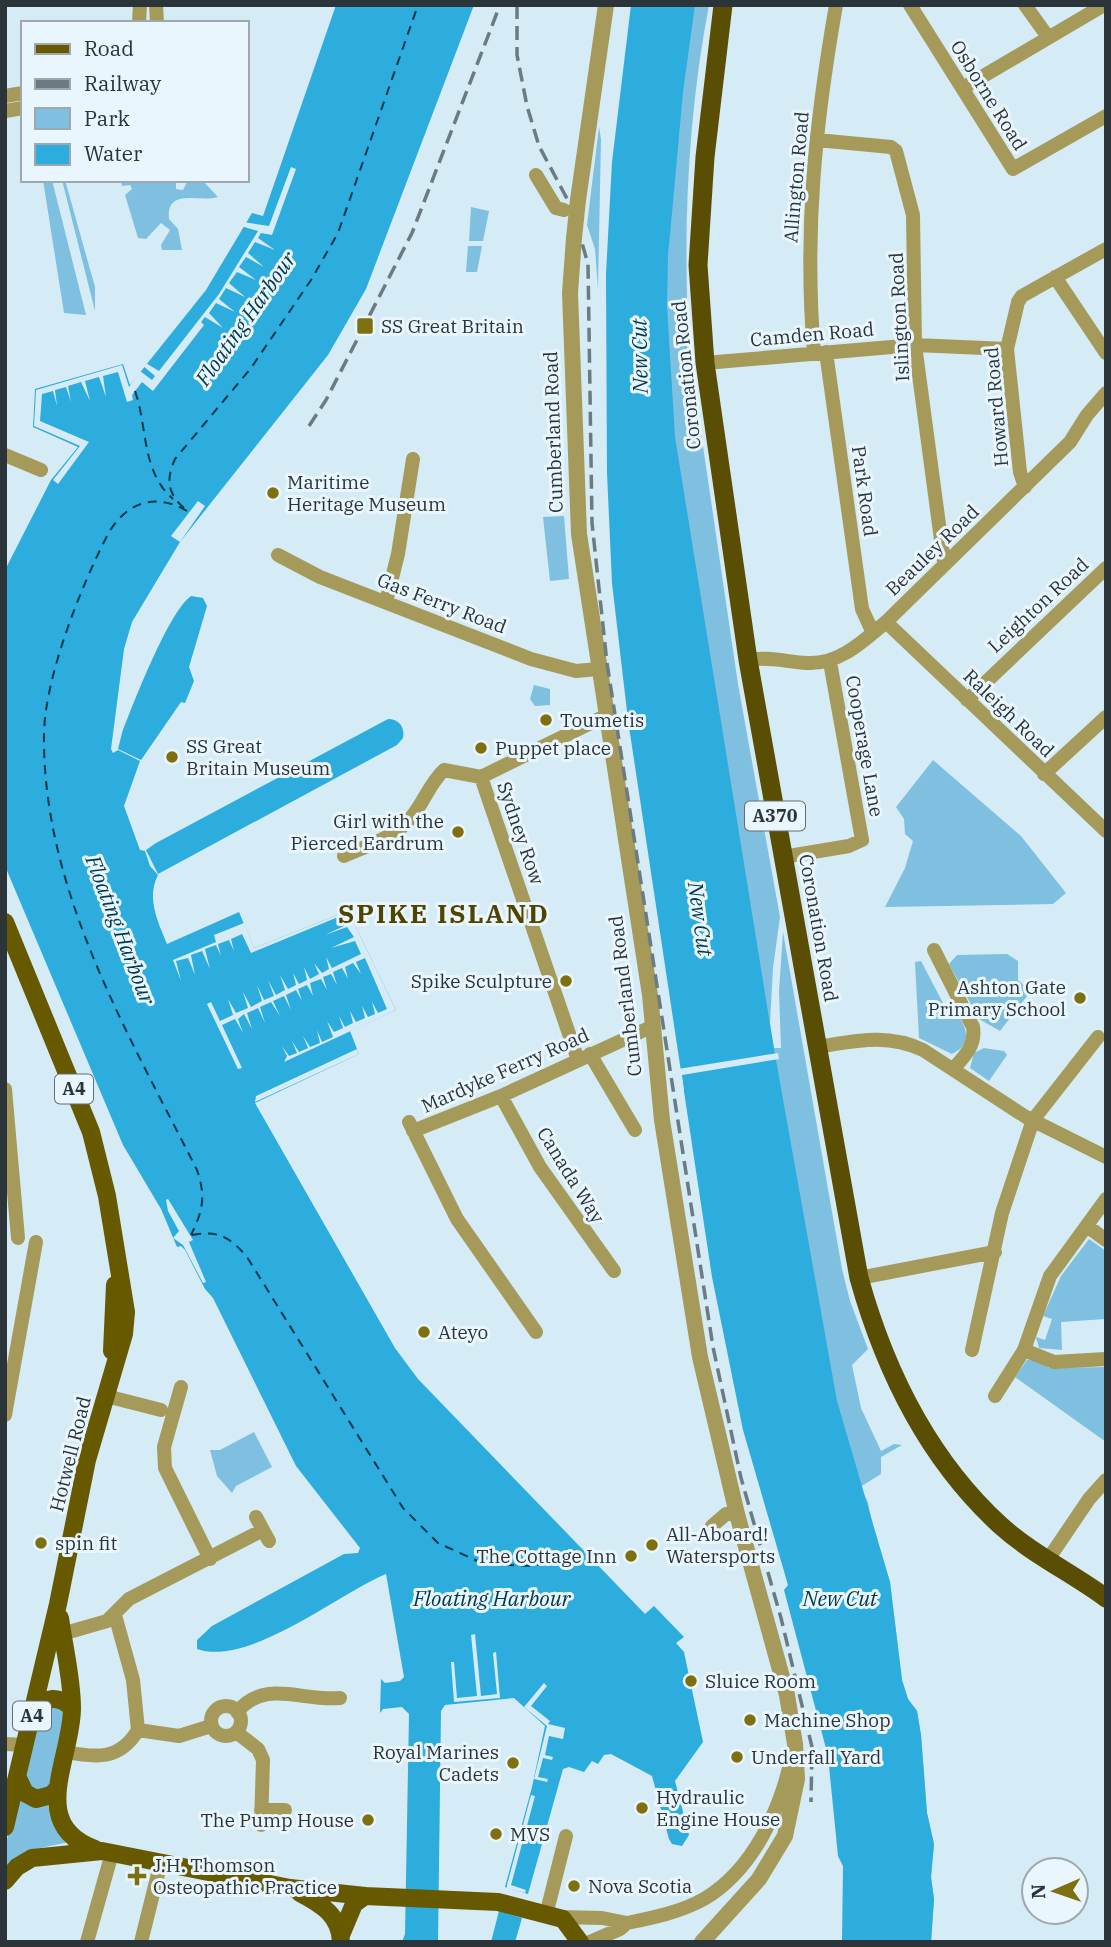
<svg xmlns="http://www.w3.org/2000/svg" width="1111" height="1947" font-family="'IBM Plex Serif',serif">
<rect width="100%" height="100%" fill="#d5ebf6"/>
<!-- green -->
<path fill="#7fc0e0" d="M685,5H709C687,120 682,241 690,358L738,684L780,917L773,968L770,1023L774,1048H781L779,991L783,932L842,1269L850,1301L868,1349L852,1365L861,1408L881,1451L894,1444L902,1445L881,1457V1474L860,1487L868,1502L873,1528L890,1582L902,1680L908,1699L917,1711L921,1735L927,1813L934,1844L931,1877L934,1899L931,1942L829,1422L663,374L662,347Z
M599,127L601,139L598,289L595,249L587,225Z
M43,180H52L86,315L64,313Z
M62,180H65L95,287V311Z
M121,180H176V189L183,190L188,180H202L218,197C200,203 166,187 169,219L178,229L182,250H162L161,245L170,230L161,223L146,239L138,238L125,195L132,189L130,185L122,186Z
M471,207L489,211L483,241H469Z
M468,246H482L477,272H466Z
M564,516L569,579L550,581L543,517Z
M534,685L550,689V705L535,706L530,699Z
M933,760L1021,836L1066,893L1053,904L885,907L905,868L913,841L905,834L904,819L896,807Z
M1007,954L1018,961V980L1031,991L1000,1031L979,1019L949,964L957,955Z
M921,961L943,1003L952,1004C962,1021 978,1042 952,1054L919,1038L915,962Z
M984,1048L1004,1051L1007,1055L989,1081L970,1068L974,1053Z
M1089,1239L1106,1251V1319L1061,1322L1062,1350L1039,1348L1036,1337L1045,1340L1052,1319L1043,1316L1061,1276Z
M1036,1359L1049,1368L1106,1367V1442L1015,1377L1027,1360Z
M254,1432L272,1467L236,1486L232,1493L217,1476L210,1450H220Z
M52,1704L64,1712L51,1786L41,1792L30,1788L26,1777L40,1713Z
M18,1797L48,1805L53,1821L69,1842L26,1851L5,1869V1847Z"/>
<!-- water -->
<path fill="#2dacde" d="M336,5H474L366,289L328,355L180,542L132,622L124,649L111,749L113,753L118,750L140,761L124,806L140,850L145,851L150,866L158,875C146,898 158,922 167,944L239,912L254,948L345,912L350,915L396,1010L350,1031L359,1054L255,1103L395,1348L418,1379L645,1614L654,1606L684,1637L676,1643L684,1652L703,1742L675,1781L689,1835L682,1846L672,1844L669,1839L652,1776L611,1754L604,1755L598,1764L592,1761L584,1772L569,1767L563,1769L528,1894L505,1887L532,1787L545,1726L514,1698L445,1705L441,1711L438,1942H402L405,1934L409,1714L402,1707L383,1709L380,1713L381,1679L385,1683L400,1681L404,1677L386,1574C338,1594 249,1667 197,1649V1640L212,1626L344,1554L358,1553L360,1548L296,1466L213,1298L205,1289L185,1250L181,1246L177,1247L161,1209L123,1145L5,866V570L51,480L78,447L33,427L35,389L123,364L130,385L206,290L252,213L263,216Z
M631,5H695L683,92L668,257L667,306L675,437L774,1049L837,1401L890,1582L902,1680L908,1699L917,1711L921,1735L927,1813L934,1844L931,1877L934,1899L931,1942H842L843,1866L838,1856L828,1756L784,1590L788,1585L743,1430L712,1277L628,720L612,583L607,473L606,274L612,162Z
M191,596L203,598L207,606L189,667L194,681L185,703L181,702L141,760L118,749L122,733C133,704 169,611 191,596Z
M388,719C399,719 405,727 403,738L397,745L158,874L146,850L156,843Z
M499,1911L522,1918L515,1942H491Z"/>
<!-- pier -->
<path fill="#d5ebf6" d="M291,167L296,169L272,235L261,233L258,238L275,250L255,242L248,253L264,267L246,257L239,267L256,280L237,272L229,283L245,297L226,288L219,299L235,312L216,303L209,313L223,328L205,317L201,322L204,325L153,391L142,382L132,395L133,400L127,402L118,372L103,376L106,397L99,377L85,381L90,401L81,382L68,386L71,402L66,387L55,390L57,406L53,391L42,394L40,421L89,442L58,484L53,480L80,446L34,426L36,390L122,365L129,387L140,371L152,380L155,376L142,365L144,362L159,371L219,294L258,231L241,226L243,222L269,226Z
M198,501L205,506L180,542L171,536Z
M345,912L350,915L396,1010L284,1062L287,1056L282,1046L289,1056L297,1053L292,1041L299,1052L308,1048L303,1036L310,1047L320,1043L317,1030L322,1042L333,1037L327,1021L334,1032L343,1028L339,1016L345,1027L353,1023L350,1011L356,1022L365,1018L362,1006L368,1017L375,1014L372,1002L378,1013L387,1009L365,958L356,962L361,974L353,963L345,967L348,979L342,968L333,972L337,985L331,974L323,977L327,990L321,979L310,983L313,996L307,985L298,989L302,1001L296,990L286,995L291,1010L284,996L273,1001L280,1016L271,1002L260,1007L265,1023L258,1008L247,1013L252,1029L244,1014L238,1019L243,1033L235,1019L222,1025L242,1068L238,1069L207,1004L211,1002L220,1021L233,1015L228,999L236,1013L248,1008L243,992L251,1007L262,1001L257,985L264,1000L274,996L268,980L276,995L285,990L280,975L288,989L296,985L293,973L299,984L307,980L304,967L310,979L319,974L314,963L322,973L329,969L326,957L332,968L361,954L355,941L331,948L354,937L347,927L325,935L346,925L343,915L251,953L242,934L231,939L234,951L229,940L218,944L221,956L216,945L205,949L210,969L202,951L191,955L195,975L188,958L176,961L181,981L173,960L216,942L214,935L244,923L254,948Z
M357,1049L359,1054L255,1102L256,1096Z
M778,1053L779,1059L682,1075L684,1091L681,1092L678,1069Z
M168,1199L193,1240L189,1242L206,1282L203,1283L183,1245L173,1238L179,1231L168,1211L166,1200Z
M475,1634L481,1696L497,1694L493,1653L496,1652L500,1698L454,1702L451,1662H454L457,1698L477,1696L471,1635Z
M544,1683L547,1686L531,1706L550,1721L548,1724L565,1728L563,1739L549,1736L545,1755L553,1757L552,1760L543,1758L538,1777L548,1779L547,1782L534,1779L547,1726L524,1707Z
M531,1795L535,1796L511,1885L526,1890L525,1893L507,1888V1885Z"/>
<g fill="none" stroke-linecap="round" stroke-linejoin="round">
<!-- ferry -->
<path stroke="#00384c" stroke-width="2" stroke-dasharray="9 7" stroke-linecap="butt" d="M135,391C148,428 141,471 173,499
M184,508C167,493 166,479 175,459L251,368L311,280L338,233L418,5
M187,511C153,491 123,504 106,538C80,589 45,677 44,734C42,890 129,1035 197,1170C206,1196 203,1211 191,1235
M192,1235C218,1230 230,1237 247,1257L403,1508L438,1543L484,1564L534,1566L582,1548"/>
<!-- minor -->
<path stroke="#a59a5a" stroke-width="14" d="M156,5L157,23
M910,5L1013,169L1106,116
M1025,5L1048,37
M139,23L140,5
M963,88L1104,5
M5,96L23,93
M5,111L23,108
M817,140L891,147L896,151L913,215L915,345L944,562
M536,175L556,208L564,210
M1055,277L1106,353
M826,352L862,609L873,633
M814,353C804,232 815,125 836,5
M705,363L915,345L1007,349
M5,455L41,470
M1025,487L1020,472L1007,349L1018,302L1022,296L1106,249
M278,555L320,577L531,659L576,671L598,669
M386,602L398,554L413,459
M886,622L1106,831
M748,660C767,656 787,662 807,663C839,665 863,641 886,622L1070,442L1087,415L1106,393
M967,700L1106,568
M1044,774L1106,717
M481,777L578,1060
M344,856C366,846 394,838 410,819C424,803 429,784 444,770L481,777L605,716
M783,857L849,846L862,840L830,662
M934,950L973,1027C976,1045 965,1056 953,1069
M817,1047C856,1041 887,1033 923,1050L1026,1117L1106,1157
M590,1054L635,1130
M5,1089L18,1238
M501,1096L540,1167L614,1271
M409,1122L457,1219L536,1332
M413,1131L501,1096L651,1027
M1087,1226L1106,1240
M859,1278L995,1252
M972,1350L1002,1213L1033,1120L1098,1037
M1024,1350L1054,1362L1106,1359
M181,1387L164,1447L165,1468L210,1559
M106,1396L161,1410
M995,1396L1024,1350L1050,1276L1106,1199
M5,1415L36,1242
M256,1517L269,1541
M712,1526L726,1514H737
M1047,1561L1089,1499L1106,1480
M62,1634L107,1621L129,1599L263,1530
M211 1721a15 15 0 1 1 30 0a15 15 0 1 1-30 0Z
M237,1712C265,1678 302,1702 340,1698
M138,1730L179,1736L211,1726
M236,1732L258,1749L263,1760L261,1825
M5,1744L25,1745
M66,1752C97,1758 120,1760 138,1730L133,1680L115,1615
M261,1810H285
M546,1915L566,1836
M558,1917L602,1918L627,1923
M87,1942L112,1853
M141,1942L161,1862
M590,1942L620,1929L627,1923C652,1918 681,1912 704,1899C753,1870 781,1809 792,1755"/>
<!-- tertiary -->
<path stroke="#a59a5a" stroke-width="16" d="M578,200L606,5
M574,238L570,293L579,534L650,995L662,1120L700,1357L737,1514L787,1695L795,1744L797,1779L785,1836L759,1879L702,1942"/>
<!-- primary -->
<path stroke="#665900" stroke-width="18" d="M5,922L91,1132L107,1196L126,1312L124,1334L87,1460L58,1604L5,1827
M112,1351L115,1285
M60,1618C64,1647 72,1679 72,1708C72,1758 27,1825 95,1849
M34,1711C45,1696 59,1695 72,1708
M18,1778L25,1793L36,1799L51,1795L58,1788
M5,1881L17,1867L32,1858L102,1851L290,1888L365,1896L498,1902L563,1919L580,1942
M300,1893C321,1904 340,1915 341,1942
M341,1935L354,1904L365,1896"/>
<!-- trunk -->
<path stroke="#594e03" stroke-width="19" d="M723,5L705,157L698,265L705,363L748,660L859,1278C885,1371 928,1459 1000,1525C1032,1554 1072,1573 1106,1598"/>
<!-- rail -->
<path stroke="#6c7a81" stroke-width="3.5" stroke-dasharray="14 7" stroke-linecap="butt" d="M517,5V55L527,106L539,146L572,208L588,264L592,523L607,663L713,1347L741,1478L781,1618L812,1747L811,1802
M309,426L326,400L412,233L500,5"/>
<!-- tertiary-bridge -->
<path stroke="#a59a5a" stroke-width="16" d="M574,238L578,200"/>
</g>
<!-- markers -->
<g fill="#7f700f" stroke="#eaf6fd" stroke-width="2.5">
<rect x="356" y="317" width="18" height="18" rx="3.5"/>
<circle cx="273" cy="493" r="7"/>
<circle cx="546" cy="720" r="7"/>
<circle cx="481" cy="748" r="7"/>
<circle cx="172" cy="757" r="7"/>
<circle cx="458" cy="832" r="7"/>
<circle cx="566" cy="981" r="7"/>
<circle cx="1080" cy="998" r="7"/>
<circle cx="424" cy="1332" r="7"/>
<circle cx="41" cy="1543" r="7"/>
<circle cx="652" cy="1545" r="7"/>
<circle cx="631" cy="1556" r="7"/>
<circle cx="691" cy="1681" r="7"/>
<circle cx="750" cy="1720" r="7"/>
<circle cx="737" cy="1757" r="7"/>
<circle cx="513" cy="1763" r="7"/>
<circle cx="642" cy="1808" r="7"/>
<circle cx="368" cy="1820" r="7"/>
<circle cx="496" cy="1834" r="7"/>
<path d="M133.5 1865.5h7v7h7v7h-7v7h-7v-7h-7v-7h7z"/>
<circle cx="574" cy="1886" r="7"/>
</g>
<g text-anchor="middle" stroke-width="6" stroke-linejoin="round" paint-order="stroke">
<!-- shield labels -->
<g fill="#eaf6fd" stroke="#646e73" stroke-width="2">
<rect x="745" y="801.5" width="60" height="29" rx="5"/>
<rect x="55" y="1074.5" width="38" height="29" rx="5"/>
<rect x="13" y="1701.5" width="38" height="29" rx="5"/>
</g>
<g font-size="18" font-weight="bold" fill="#2b3438">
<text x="775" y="822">A370</text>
<text x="74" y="1095">A4</text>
<text x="32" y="1722">A4</text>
</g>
<!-- street labels -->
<g font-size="19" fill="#2b3438" stroke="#eaf6fd">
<text transform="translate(989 95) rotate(58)" y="7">Osborne Road</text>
<text transform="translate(796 177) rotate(-85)" y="7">Allington Road</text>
<text transform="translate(899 317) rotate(-93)" y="7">Islington Road</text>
<text transform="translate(812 334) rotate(-5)" y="7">Camden Road</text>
<text transform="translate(686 375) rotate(-96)" y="7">Coronation Road</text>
<text transform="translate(996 407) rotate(-95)" y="7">Howard Road</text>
<text transform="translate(553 432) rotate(-92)" y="7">Cumberland Road</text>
<text transform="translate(865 491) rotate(82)" y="7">Park Road</text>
<text transform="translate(932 550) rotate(-44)" y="7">Beauley Road</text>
<text transform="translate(442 603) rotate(21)" y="7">Gas Ferry Road</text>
<text transform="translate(1038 605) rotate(-43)" y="7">Leighton Road</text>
<text transform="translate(1009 713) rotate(44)" y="7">Raleigh Road</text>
<text transform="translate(865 746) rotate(80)" y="7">Cooperage Lane</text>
<text transform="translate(521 833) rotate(71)" y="7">Sydney Row</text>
<text transform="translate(819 928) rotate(80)" y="7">Coronation Road</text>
<text transform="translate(625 996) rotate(-97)" y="7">Cumberland Road</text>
<text transform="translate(505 1070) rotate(-24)" y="7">Mardyke Ferry Road</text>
<text transform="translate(571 1175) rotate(58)" y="7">Canada Way</text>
<text transform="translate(70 1454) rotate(-76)" y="7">Hotwell Road</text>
</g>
<!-- poi labels -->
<g font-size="19" fill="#2b3438" stroke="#eaf6fd" text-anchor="start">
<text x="381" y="333">SS Great Britain</text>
<text x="287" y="489">Maritime<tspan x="287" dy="22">Heritage Museum</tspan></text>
<text x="560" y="727">Toumetis</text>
<text x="186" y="753">SS Great<tspan x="186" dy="22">Britain Museum</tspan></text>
<text x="495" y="755">Puppet place</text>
<text x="444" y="828" text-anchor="end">Girl with the<tspan x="444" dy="22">Pierced Eardrum</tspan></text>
<text x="552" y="988" text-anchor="end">Spike Sculpture</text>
<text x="1066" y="994" text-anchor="end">Ashton Gate<tspan x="1066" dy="22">Primary School</tspan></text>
<text x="438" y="1339">Ateyo</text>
<text x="666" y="1541">All-Aboard!<tspan x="666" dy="22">Watersports</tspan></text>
<text x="55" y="1550">spin fit</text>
<text x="617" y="1563" text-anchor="end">The Cottage Inn</text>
<text x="705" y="1688">Sluice Room</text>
<text x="764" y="1727">Machine Shop</text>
<text x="499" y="1759" text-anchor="end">Royal Marines<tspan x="499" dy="22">Cadets</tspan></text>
<text x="751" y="1764">Underfall Yard</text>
<text x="656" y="1804">Hydraulic<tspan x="656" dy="22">Engine House</tspan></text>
<text x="354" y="1827" text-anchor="end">The Pump House</text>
<text x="510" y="1841">MVS</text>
<text x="153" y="1872">J.H. Thomson<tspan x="153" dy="22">Osteopathic Practice</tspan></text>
<text x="588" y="1893">Nova Scotia</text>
</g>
<!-- water labels -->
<g font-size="21" font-style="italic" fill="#00384c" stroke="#eaf6fd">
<text transform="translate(246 319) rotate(-55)" y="7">Floating Harbour</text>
<text transform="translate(640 356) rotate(-91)" y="7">New Cut</text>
<text transform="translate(700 919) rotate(82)" y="7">New Cut</text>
<text transform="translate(120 930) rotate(69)" y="7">Floating Harbour</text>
<text x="492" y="1606">Floating Harbour</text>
<text x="840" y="1606">New Cut</text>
</g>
<!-- district labels -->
<g font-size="26" font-weight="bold" letter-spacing="2" fill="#4f4400" stroke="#eaf6fd">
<text x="444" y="923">SPIKE ISLAND</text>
</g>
</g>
<!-- border -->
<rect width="1111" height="1947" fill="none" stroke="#2b3438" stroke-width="14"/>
<!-- legend -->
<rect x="21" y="21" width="228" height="161" fill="#eaf6fd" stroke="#9ea8ae" stroke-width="2"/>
<rect x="35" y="44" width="35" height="10" fill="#665900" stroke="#9ea8ae" stroke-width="2"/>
<text x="84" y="56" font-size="21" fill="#2b3438">Road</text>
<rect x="35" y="79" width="35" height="10" fill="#6c7a81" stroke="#9ea8ae" stroke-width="2"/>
<text x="84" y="91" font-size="21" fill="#2b3438">Railway</text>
<rect x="35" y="108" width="35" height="21" fill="#7fc0e0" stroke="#9ea8ae" stroke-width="2"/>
<text x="84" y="126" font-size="21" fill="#2b3438">Park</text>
<rect x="35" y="144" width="35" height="21" fill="#2dacde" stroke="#9ea8ae" stroke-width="2"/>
<text x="84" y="161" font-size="21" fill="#2b3438">Water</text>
<!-- north arrow -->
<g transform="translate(1055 1891) rotate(268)"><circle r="33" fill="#eaf6fd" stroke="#9ea8ae" stroke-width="2"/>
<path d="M0-5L12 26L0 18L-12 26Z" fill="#7f700f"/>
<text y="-10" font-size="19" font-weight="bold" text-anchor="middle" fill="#2b3438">N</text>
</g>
</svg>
